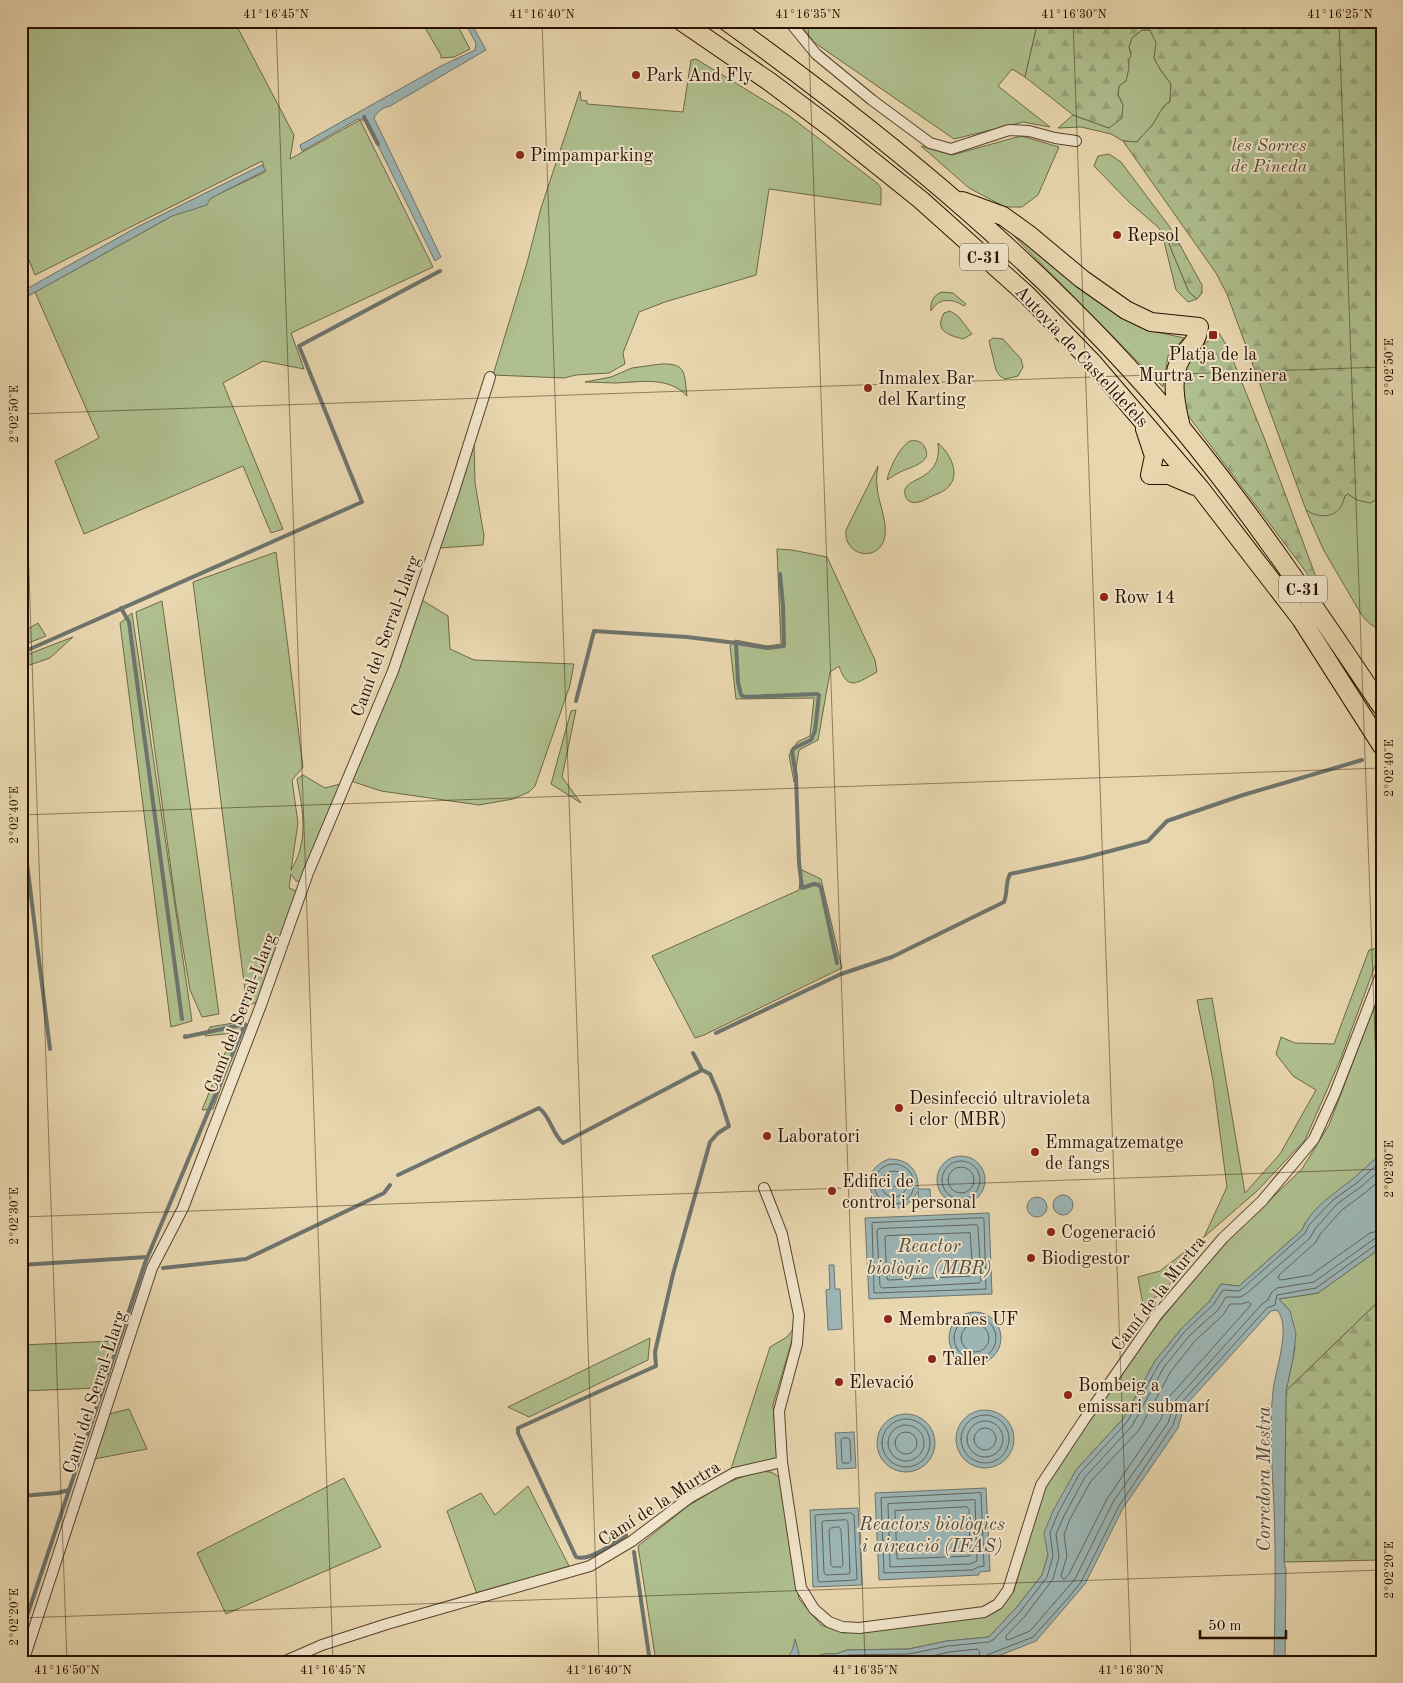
<svg xmlns="http://www.w3.org/2000/svg" width="1403" height="1683" font-family="'Old Standard TT',serif">
<defs>
<pattern id="forest-firs" width="22" height="20" patternUnits="userSpaceOnUse" patternTransform="scale(1.25)"><rect width="22" height="20" fill="#afbf8f"/><path d="M5 1l3.5 6h-7zM16 11l3.5 6h-7z" fill="#97a37a"/></pattern>
</defs>
<rect width="100%" height="100%" fill="#e8d6ae"/>
<filter id="stains"><feTurbulence type="fractalNoise" baseFrequency=".004" numOctaves="4"/><feColorMatrix values="0 0 0 0 .2 0 0 0 0 .09 0 0 0 0 .02 0 0 0 .5 -.17"/></filter>
<radialGradient id="worn" r=".72"><stop offset=".6" stop-color="#630" stop-opacity="0"/><stop offset="1" stop-color="#630" stop-opacity=".3"/></radialGradient>
<!-- green -->
<path fill="#afbf8f" stroke="#6c6848" d="M21,21H234L294,135L290,159L360,120L433,267L291,333L304,369L263,361L223,383L283,529L271,533L243,466L84,534L55,461L99,438L35,292L172,216L265,172L262,161L35,275L21,240Z
M421,21H455L470,49L454,57L441,58V55Z
M797,21H1038L1025,77L1012,69L998,86L1050,127L1023,122L954,139L815,43Z
M1142,30H1150L1157,42L1154,58L1160,69L1171,84L1170,102C1162,105 1158,117 1153,124C1149,130 1142,135 1137,142L1123,141L1111,134L1081,127L1058,128L1073,115L1109,128L1123,105L1118,95L1119,86L1126,81C1128,71 1128,61 1131,52L1129,47L1132,38Z
M696,59L788,115L877,183L881,188V205L769,189L756,275L665,302L639,312L623,353L625,364L609,373L576,375L564,378L493,375L527,263L541,208L580,91L581,100L587,101V104L683,112L691,60Z
M1021,136L1059,147L1038,195L1022,207H1005L969,188L921,146L952,155Z
M1109,154L1121,162L1169,226L1180,245L1173,238L1169,244L1189,292L1197,299L1188,302L1176,290L1162,233L1158,227L1130,203L1094,166L1098,156Z
M1004,226L1148,330L1184,338L1168,356L1163,387Z
M942,292L953,293L966,304L964,306C952,298 938,298 931,311C930,303 933,295 942,292Z
M950,311L958,316L972,334L963,339C948,335 934,331 944,313Z
M993,338L1003,339L1021,359L1023,367L1018,376L1005,379L1000,376L996,370L989,341Z
M661,364C687,363 684,373 687,396C668,376 641,382 616,383C606,383 595,382 585,382L611,377L632,368Z
M474,441L475,483L484,536L483,545L439,548Z
M910,441C916,440 921,441 924,446C934,461 914,466 905,470C899,472 893,476 887,480C889,469 900,446 910,441Z
M938,443C949,452 960,472 950,485C946,491 937,494 930,497C925,500 917,504 911,502C906,500 904,495 905,489C908,484 912,482 918,479C934,471 940,461 938,443Z
M878,466C877,473 876,479 877,486C878,503 889,523 884,540C876,563 843,555 846,530Z
M1348,494L1357,500L1382,497V629C1372,628 1367,621 1361,614L1323,549L1306,510L1313,514L1343,500L1345,496Z
M777,549L792,550L827,557L875,660L877,672C858,682 848,693 839,666L830,672L818,740L799,750L794,782L789,755L792,751L797,742L810,736L814,698L736,699L730,646L735,640L767,646L781,644Z
M276,552L303,767L292,780L298,823L291,870C309,841 303,811 297,779L303,775L325,788L340,784L302,882L296,881L291,874L289,888L297,891L257,1002L247,1006L193,582Z
M422,600L448,616L450,649L474,660L574,664L570,685L551,740L535,786L529,792L513,799L479,805L381,791L351,781Z
M162,601L219,1014L202,1017L190,990L176,906L136,612Z
M132,613L192,1021L171,1027L120,623Z
M38,623L46,636L21,646V633Z
M73,637L50,658L21,668V657Z
M576,710L562,777L581,803L551,784L571,711Z
M802,870L821,879L842,968L704,1035L695,1038L652,956L799,890Z
M1382,947L1341,1058L1305,1140L1257,1191L1204,1237L1164,1292L1143,1305L1138,1277L1160,1271L1204,1237L1227,1187L1213,1080L1197,1000L1212,998L1245,1193L1280,1154L1316,1090L1293,1076L1276,1054L1281,1037L1295,1043L1334,1044L1369,950Z
M1382,991V1153L1305,1223L1302,1230L1239,1286L1221,1284L1209,1302L1182,1328L1155,1361L1123,1419L1076,1470L1045,1533L1048,1555L1042,1575L1016,1608L989,1637L947,1641L909,1649L847,1650L836,1654H825L806,1659H800L795,1640L793,1651L787,1658L783,1655L764,1662H656L638,1546L688,1506L726,1483L758,1471L771,1472L781,1478L799,1599L821,1625L844,1633L978,1616L998,1610L1014,1591L1043,1488L1150,1333L1219,1249L1302,1169L1329,1125L1371,1015Z
M245,1021L213,1109L202,1110L233,1033L205,1036L210,1027Z
M1382,1247V1298L1286,1391L1295,1348L1290,1311L1279,1299L1318,1293Z
M794,1328L793,1337L773,1405L777,1459L731,1469L770,1347L787,1337Z
M650,1338L648,1360L529,1417L508,1407Z
M115,1341L98,1388L21,1391V1345Z
M129,1409L147,1449L94,1459L109,1414Z
M344,1478L381,1547L226,1614L197,1553Z
M528,1486L569,1566L477,1594L447,1511L481,1493L495,1515Z"/>
<!-- forest -->
<path fill="url(#forest-firs)" stroke="#6c6848" d="M1038,21H1382V497L1370,503L1357,500L1348,494L1345,496C1343,500 1343,505 1340,508C1331,519 1317,517 1306,510L1227,294L1216,273L1123,141L1137,142C1142,135 1149,130 1153,124C1158,117 1162,105 1170,102L1171,84L1160,69L1154,58L1156,43L1150,30H1142L1132,38L1129,47L1131,56L1128,60L1129,68L1126,81L1119,86L1118,95L1123,105L1122,118L1109,128L1073,115L1025,77Z
M1173,238L1180,245L1202,285V293L1197,299L1189,292L1169,244Z
M1219,333L1228,348L1265,440L1322,593L1186,413L1180,389L1185,365L1199,348Z
M1382,1298V1560L1284,1562L1286,1391Z"/>
<!-- water -->
<path fill="#9cb6b6" stroke="#6e746d" d="M464,21H470L486,50L390,106C382,108 378,111 374,118L441,257L435,261L366,121L358,119L302,151L300,145L441,66L475,50L476,43Z
M262,165L266,170L217,195L210,199L207,205L172,216L21,300V292L139,226Z
M1382,1153V1247L1318,1293L1279,1299L1290,1311L1296,1334L1293,1359L1286,1391L1284,1562L1286,1570L1285,1662H1274C1275,1610 1276,1557 1274,1505C1272,1467 1269,1429 1273,1391C1275,1370 1292,1327 1277,1310L1271,1311L1184,1407L1178,1428L1123,1508L1085,1584L1036,1641L983,1662H776C791,1656 792,1654 795,1639L800,1658L806,1659L825,1654H836L847,1650L909,1649L947,1641L989,1637L1016,1608L1042,1575L1048,1555L1044,1533L1053,1511L1076,1470L1123,1419L1155,1361L1182,1328L1209,1302L1221,1284L1239,1286L1302,1230C1312,1206 1336,1193 1355,1177C1364,1169 1373,1161 1382,1153Z
M937 1180a24 24 0 1 1 48 0a24 24 0 1 1-48 0Z
M889,1159C909,1159 919,1171 918,1189H930L931,1208H919L918,1191C893,1238 841,1177 889,1159Z
M1053 1205a10 10 0 1 1 20 0a10 10 0 1 1-20 0Z
M1027 1207a10 10 0 1 1 20 0a10 10 0 1 1-20 0Z
M989,1213L992,1294L869,1299L865,1218Z
M829,1265H834L835,1289H840L842,1329L828,1330L826,1290L830,1289Z
M949 1338a26 26 0 1 1 52 0a26 26 0 1 1-52 0Z
M956 1439a29 29 0 1 1 58 0a29 29 0 1 1-58 0Z
M877 1443a29 29 0 1 1 58 0a29 29 0 1 1-58 0Z
M854,1432L856,1468L837,1469L835,1433Z
M986,1488L990,1571L979,1572V1575L879,1580L875,1493Z
M858,1508L862,1585L813,1587L810,1510Z"/>
<g fill="none" stroke-linecap="round" stroke-linejoin="round">
<!-- shore -->
<path stroke="#62645b" stroke-width="1" d="M942 1180a19 19 0 1 1 38 0a19 19 0 1 1-38 0Z
M874 1184a20 20 0 1 1 40 0a20 20 0 1 1-40 0Z
M948 1180a13 13 0 1 1 26 0a13 13 0 1 1-26 0Z
M1382,1168L1362,1186L1337,1204L1315,1229L1310,1238L1246,1294L1240,1297H1226L1218,1310L1190,1335L1164,1367L1132,1426L1085,1477L1064,1516L1056,1534L1059,1557L1053,1579L1025,1616L1006,1636V1639L1008,1640L1030,1631L1075,1579L1113,1502L1168,1423L1175,1401L1262,1304L1268,1300L1271,1293L1277,1288L1314,1282L1374,1239L1382,1237
M881 1184a13 13 0 1 1 26 0a13 13 0 1 1-26 0Z
M1382,1178L1366,1192L1342,1210L1321,1233L1315,1243L1279,1275L1278,1278L1281,1280L1311,1275L1370,1233L1382,1230
M983,1218L984,1220L986,1289L874,1293L872,1223Z
M977,1225L978,1227L981,1281L979,1283L882,1288L880,1286L877,1231L878,1229Z
M970,1233L973,1274L971,1276L889,1280L887,1279L885,1238L886,1236Z
M1249,1302L1251,1304L1250,1306L1169,1397L1161,1419L1107,1499L1069,1574L1065,1579H1063L1061,1576L1067,1556L1064,1535L1070,1519L1091,1481L1139,1430L1171,1371L1195,1341L1223,1315L1230,1304H1241Z
M954 1338a21 21 0 1 1 42 0a21 21 0 1 1-42 0Z
M961 1338a14 14 0 1 1 28 0a14 14 0 1 1-28 0Z
M961 1439a24 24 0 1 1 48 0a24 24 0 1 1-48 0Z
M882 1443a24 24 0 1 1 48 0a24 24 0 1 1-48 0Z
M967 1439a18 18 0 1 1 36 0a18 18 0 1 1-36 0Z
M888 1443a18 18 0 1 1 36 0a18 18 0 1 1-36 0Z
M974 1439a11 11 0 1 1 22 0a11 11 0 1 1-22 0Z
M895 1443a11 11 0 1 1 22 0a11 11 0 1 1-22 0Z
M843,1438H848L850,1440L851,1461L849,1463H843L842,1461L841,1440Z
M981,1493L984,1566L978,1567L973,1570L884,1573L881,1498Z
M975,1500L977,1561L970,1564L890,1567L888,1504Z
M967,1507L969,1510L970,1556L897,1559L895,1511Z
M851,1513L854,1515L857,1579L855,1580L819,1582L818,1580L815,1516L817,1515Z
M846,1520L848,1522L850,1573L848,1574L826,1575L824,1573L822,1522L824,1521Z
M839,1527L841,1530L843,1565L841,1567H833L831,1565L829,1530L831,1528Z
M816,1662L826,1659H837L848,1655L909,1654L948,1646L989,1642L993,1640L1020,1612L1047,1577L1053,1556L1050,1533L1058,1513L1080,1473L1127,1422L1159,1364L1185,1331L1213,1305L1223,1290L1239,1291L1242,1289L1305,1233L1309,1225L1333,1200L1358,1182L1382,1160
M869,1662L910,1661L949,1652L977,1649L980,1652L977,1662
M983,1662L984,1658L987,1655L1033,1637L1069,1597L1081,1582L1119,1506L1173,1425L1180,1404L1267,1308L1275,1305L1277,1295L1316,1288L1377,1244L1382,1243"/>
<!-- stream -->
<path stroke="#6e746d" stroke-width="4" d="M364,117L378,144
M780,574L783,606L784,646L768,648L736,643L738,682L741,695L745,697L817,694L819,695L815,731L811,740L794,748L792,751L796,776L799,863L802,888L814,884L819,885L821,888L837,963
M121,608L129,622L182,1019
M21,653L362,502L299,346L440,271
M576,701L594,631L687,637L736,643
M21,815L50,1049
M716,1033L841,974L892,957L1004,902C1008,892 1005,883 1010,874L1084,858L1148,841L1167,821L1243,795L1362,760
M398,1175L539,1108C551,1117 552,1134 563,1143L702,1070
M21,1265L147,1257
M163,1268L246,1259L384,1193L390,1185
M21,1496L57,1493L69,1490
M626,1535C614,1543 589,1562 576,1557L518,1433V1428L656,1366L655,1352L673,1274L710,1142L718,1133L729,1126L719,1095L710,1074L702,1070L693,1053
M634,1552L650,1662
M21,1634L145,1263L245,1024L185,1037V1036"/>
<defs>
<path id="minor" d="M789,21L816,54L872,100L930,143L951,149L1009,130L1029,131L1055,138L1076,141
M764,1188L782,1234L799,1315L797,1344L779,1411L782,1462
M23,1662L152,1268L183,1208L261,1005L308,873L393,671L454,491L490,377
M283,1662L322,1645L387,1624L590,1566L632,1541L689,1498L734,1473L782,1462L801,1588L814,1609L829,1622L842,1627L859,1628L984,1612L998,1604L1008,1590L1041,1485L1084,1420L1157,1315L1223,1238L1262,1201L1314,1139L1335,1093L1382,972"/>
<path id="trunk" d="M681,21L770,82L830,127L921,200L1027,295L1093,363L1200,488L1301,619L1382,746
M726,21C891,140 1052,272 1183,430C1255,518 1318,612 1382,707
M962,201L1003,216L1028,234L1082,279L1126,310L1151,322L1199,327C1197,343 1190,345 1182,357C1169,376 1176,407 1181,427
M1145,429L1154,456L1150,475H1169L1195,486"/>
</defs>
<!-- minor casing -->
<use href="#minor" stroke="#58422c" stroke-width="12"/>
<!-- trunk casing -->
<use href="#trunk" stroke="#281100" stroke-width="20"/>
<!-- minor -->
<use href="#minor" stroke="#f0e4ca" stroke-width="10"/>
<!-- trunk -->
<use href="#trunk" stroke="#e8d6ae" stroke-width="18"/>
</g>
<!-- ticks -->
<path fill="none" stroke="#281100" stroke-width="1" stroke-opacity="0.45" d="M276,21L333,1662M542,21L599,1662M808,21L865,1662M1073,21L1131,1662M1339,21L1382,1236M21,346L67,1662M21,414L1382,367M21,815L1382,768M21,1217L1382,1169M21,1618L1382,1570"/>
<!-- markers -->
<g fill="#8f2418" stroke="#f0e4ca" stroke-width="2">
<circle cx="636" cy="75" r="5"/>
<circle cx="520" cy="155" r="5"/>
<circle cx="1117" cy="235" r="5"/>
<rect x="1208" y="330" width="10" height="10" rx="2.5"/>
<circle cx="868" cy="388" r="5"/>
<circle cx="1104" cy="597" r="5"/>
<circle cx="899" cy="1108" r="5"/>
<circle cx="767" cy="1136" r="5"/>
<circle cx="1035" cy="1152" r="5"/>
<circle cx="832" cy="1191" r="5"/>
<circle cx="1051" cy="1232" r="5"/>
<circle cx="1031" cy="1258" r="5"/>
<circle cx="888" cy="1319" r="5"/>
<circle cx="932" cy="1359" r="5"/>
<circle cx="839" cy="1382" r="5"/>
<circle cx="1068" cy="1395" r="5"/>
</g>
<g text-anchor="middle" stroke-width="4" stroke-linejoin="round" paint-order="stroke">
<!-- shield labels -->
<g fill="#f0e4ca" stroke="#64503d" stroke-width="1">
<rect x="960" y="243.5" width="48" height="27" rx="4"/>
<rect x="1279" y="575.5" width="48" height="27" rx="4"/>
</g>
<g font-size="16" font-weight="bold" fill="#281100">
<text x="984" y="263">C-31</text>
<text x="1303" y="595">C-31</text>
</g>
<!-- poi labels -->
<g font-size="18" fill="#281100" stroke="#f0e4ca" text-anchor="start">
<text x="646" y="81">Park And Fly</text>
<text x="530" y="161">Pimpamparking</text>
<text x="1127" y="241">Repsol</text>
<text x="1213" y="360" text-anchor="middle">Platja de la<tspan x="1213" dy="21">Murtra - Benzinera</tspan></text>
<text x="878" y="384">Inmalex Bar<tspan x="878" dy="21">del Karting</tspan></text>
<text x="1114" y="603">Row 14</text>
<text x="909" y="1104">Desinfecció ultravioleta<tspan x="909" dy="21">i clor (MBR)</tspan></text>
<text x="777" y="1142">Laboratori</text>
<text x="1045" y="1148">Emmagatzematge<tspan x="1045" dy="21">de fangs</tspan></text>
<text x="842" y="1187">Edifici de<tspan x="842" dy="21">control i personal</tspan></text>
<text x="1061" y="1238">Cogeneració</text>
<text x="1041" y="1264">Biodigestor</text>
<text x="898" y="1325">Membranes UF</text>
<text x="942" y="1365">Taller</text>
<text x="849" y="1388">Elevació</text>
<text x="1078" y="1391">Bombeig a<tspan x="1078" dy="21">emissari submarí</tspan></text>
</g>
<!-- park labels -->
<g font-size="18" font-style="italic" fill="#574e32" stroke="#f0e4ca">
<text x="1269" y="151">les Sorres<tspan x="1269" dy="21">de Pineda</tspan></text>
</g>
<!-- street labels -->
<g font-size="18" fill="#281100" stroke="#f0e4ca">
<text transform="translate(1082 356) rotate(47)" y="6">Autovia de Castelldefels</text>
<text transform="translate(385 636) rotate(-70)" y="6">Camí del Serral-Llarg</text>
<text transform="translate(240 1013) rotate(-69)" y="6">Camí del Serral-Llarg</text>
<text transform="translate(1158 1293) rotate(-52)" y="6">Camí de la Murtra</text>
<text transform="translate(94 1392) rotate(-72)" y="6">Camí del Serral-Llarg</text>
<text transform="translate(659 1503) rotate(-33)" y="6">Camí de la Murtra</text>
</g>
<!-- water labels -->
<g font-size="19" font-style="italic" fill="#514b40" stroke="#f0e4ca">
<text x="929" y="1252">Reactor<tspan x="929" dy="22">biològic (MBR)</tspan></text>
<text transform="translate(1263 1479) rotate(-90)" y="7">Corredora Mestra</text>
<text x="932" y="1530">Reactors biològics<tspan x="932" dy="22">i aireació (IFAS)</tspan></text>
</g>
</g>
<!-- margin -->
<rect width="1403" height="1683" fill="none" stroke="#e8d6ae" stroke-width="55"/>
<!-- scale -->
<path d="M1200 1630v8h86v-8" fill="none" stroke="#281100" stroke-width="2.5"/>
<text x="1208" y="1630" font-size="15" fill="#281100" stroke="#f0e4ca" stroke-width="4" paint-order="stroke">50 m</text>
<rect x="28" y="28" width="1348" height="1628" fill="none" stroke="#281100" stroke-width="2"/>
<g font-size="12" text-anchor="middle" fill="#281100">
<text x="276" y="18">41°16'45"N</text>
<text x="542" y="18">41°16'40"N</text>
<text x="808" y="18">41°16'35"N</text>
<text x="1074" y="18">41°16'30"N</text>
<text x="1340" y="18">41°16'25"N</text>
<text transform="translate(1389 367) rotate(-90)" y="4">2°02'50"E</text>
<text transform="translate(14 414) rotate(-90)" y="4">2°02'50"E</text>
<text transform="translate(1389 768) rotate(-90)" y="4">2°02'40"E</text>
<text transform="translate(14 815) rotate(-90)" y="4">2°02'40"E</text>
<text transform="translate(1389 1169) rotate(-90)" y="4">2°02'30"E</text>
<text transform="translate(14 1216) rotate(-90)" y="4">2°02'30"E</text>
<text transform="translate(1389 1570) rotate(-90)" y="4">2°02'20"E</text>
<text transform="translate(14 1617) rotate(-90)" y="4">2°02'20"E</text>
<text x="67" y="1674">41°16'50"N</text>
<text x="333" y="1674">41°16'45"N</text>
<text x="599" y="1674">41°16'40"N</text>
<text x="865" y="1674">41°16'35"N</text>
<text x="1131" y="1674">41°16'30"N</text>
</g>
<rect width="100%" height="100%" filter="url(#stains)"/>
<rect width="100%" height="100%" fill="url(#worn)"/>
</svg>
